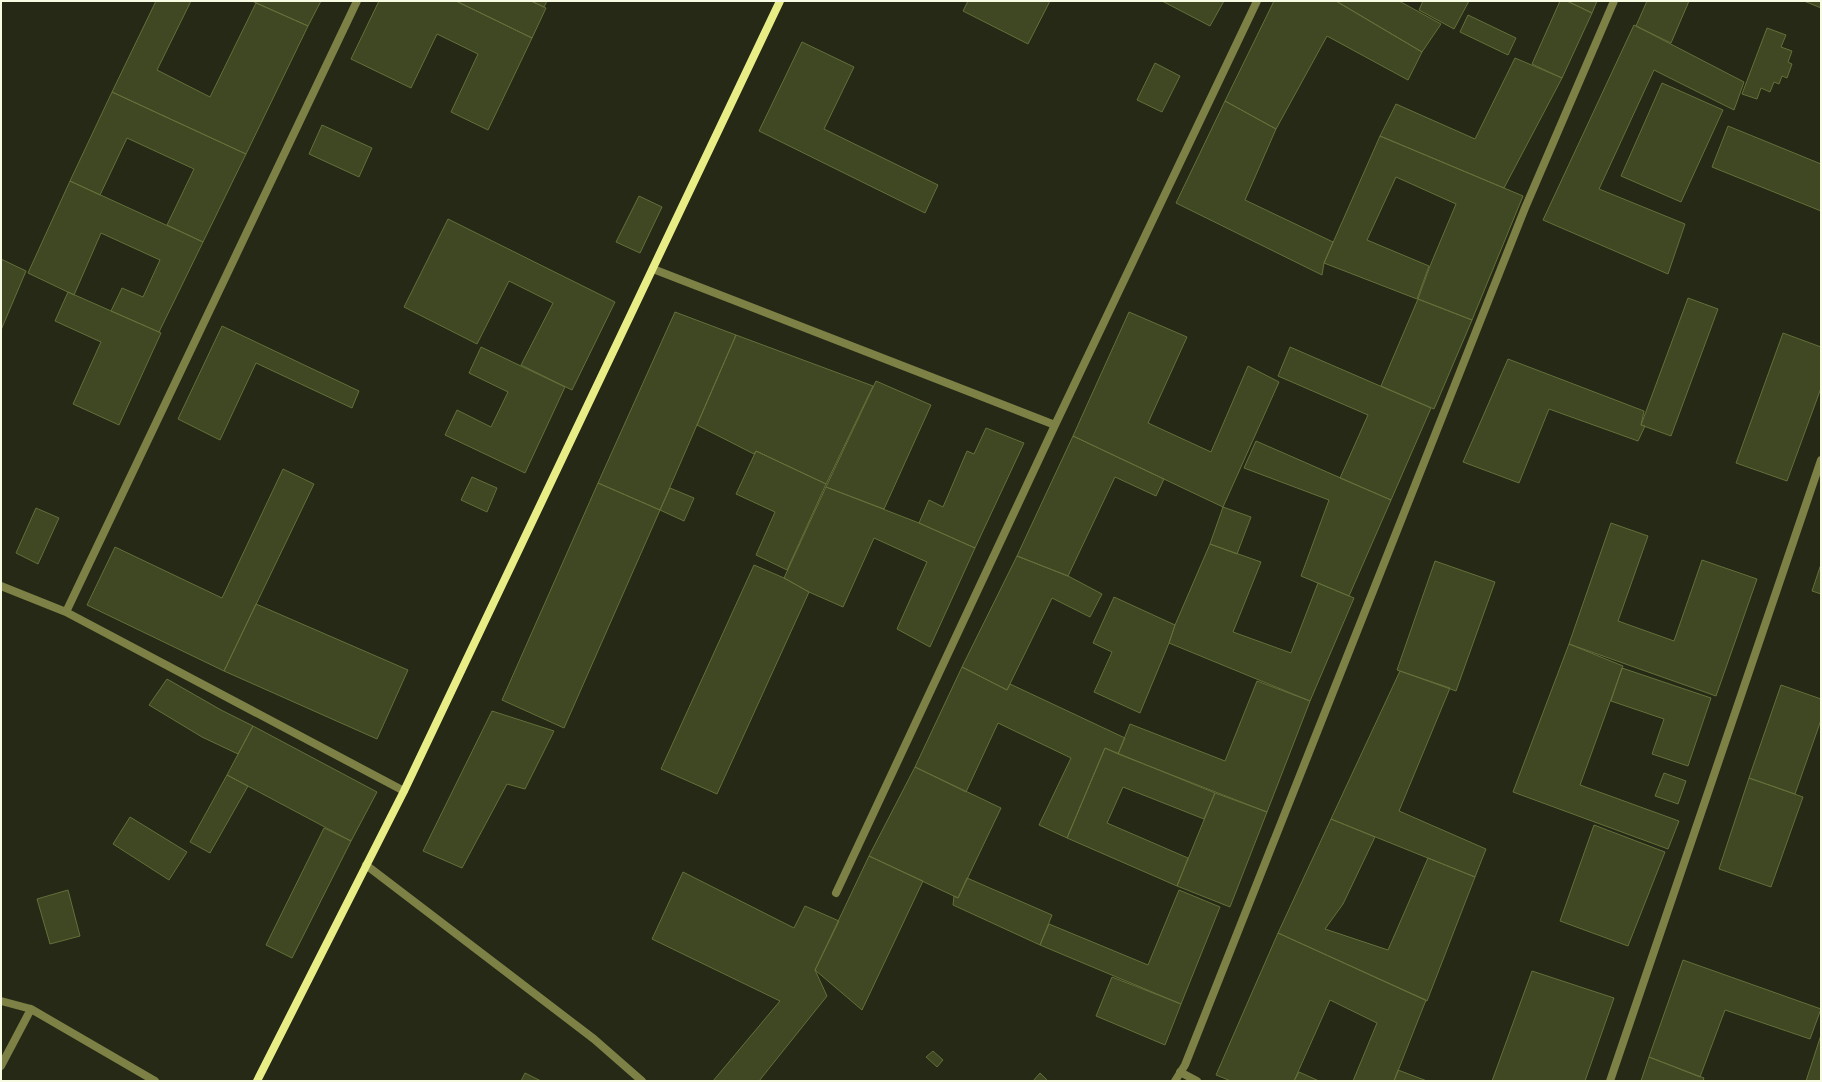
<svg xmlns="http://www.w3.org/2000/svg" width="1822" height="1082" font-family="Figtree,sans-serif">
<rect width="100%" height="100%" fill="#252915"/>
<!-- building -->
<path fill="#3f4723" stroke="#637039" d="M156,1H191L157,70L210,97L256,3L308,26L246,154L112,92Z
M252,1H321L308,26Z
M379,1H456L532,38L488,130L451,112L478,54L437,34L411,88L351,59Z
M456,1H531L546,8L532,38Z
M531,1H547L544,7Z
M968,1H1050L1028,44L963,11Z
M1162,1H1224L1210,26Z
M1274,1H1336L1422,52L1408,80L1327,36L1276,129L1225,101Z
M1336,1H1399L1441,24L1422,52Z
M1423,1H1469L1454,29L1419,10Z
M1560,1H1567L1592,13L1562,78L1532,64Z
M1567,1H1597L1592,13Z
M1647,1H1689L1671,43L1636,26Z
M1804,1H1821V8Z
M1468,15L1516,38L1508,55L1460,32Z
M1634,25L1744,82L1734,110L1654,70L1599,189L1685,224L1668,274L1543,220Z
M1767,28L1786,35L1781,47L1792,51L1788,62L1792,64L1787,78L1782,76L1779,84L1774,82L1770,92L1761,88L1757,99L1742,94Z
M802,42L854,67L824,129L938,185L925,213L759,131Z
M1515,58L1562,78L1504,188L1380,136L1396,104L1475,139Z
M1155,63L1180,76L1162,112L1137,100Z
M1662,83L1723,110L1681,202L1621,176Z
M112,92L246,154L203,242L167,225L194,169L127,138L100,195L70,181Z
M1225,101L1276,129L1245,200L1333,242L1324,263L1322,275L1176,203Z
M322,125L372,148L359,177L309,154Z
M1728,126L1821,164V211L1712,167Z
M1380,136L1523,196L1472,320L1418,299L1430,266L1456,204L1396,177L1367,240L1429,266L1417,299L1324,263Z
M70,181L203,242L159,332L111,311L122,288L143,297L160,260L101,233L74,295L28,273Z
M639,196L662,207L640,253L616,242Z
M448,219L615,302L572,390L521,365L553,303L509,281L477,344L404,307Z
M1,259L26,271L1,330Z
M68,292L161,333L119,425L73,404L101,342L55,321Z
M1688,298L1718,309L1671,436L1641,425Z
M1418,299L1472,320L1434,409L1381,386Z
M675,312L736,335L660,510L598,483Z
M1129,312L1187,337L1148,423L1211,452L1248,366L1279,382L1223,507L1073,436Z
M222,326L359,391L352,408L256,363L220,440L178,419Z
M1783,333L1821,347V388L1787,481L1736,463Z
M736,335L873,386L826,484L756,451L754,454L697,425Z
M481,347L565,387L525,473L445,435L457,410L491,427L508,392L469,373Z
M1290,347L1431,408L1391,500L1340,478L1368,415L1278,376Z
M1508,359L1644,411L1641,425L1645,426L1638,441L1549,409L1519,483L1463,462Z
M876,381L931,405L884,509L826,487Z
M986,428L1024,443L975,548L919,523L929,500L943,507L967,451L974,454Z
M1073,436L1164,479L1156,496L1115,477L1068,576L1017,556Z
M1256,441L1391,500L1349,596L1301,576L1329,500L1244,468Z
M756,451L826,484L787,570L756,555L775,512L736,494Z
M283,469L314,484L224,671L87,605L115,547L222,598Z
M472,477L497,488L487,512L461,500Z
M598,483L660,510L564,728L502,700Z
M826,487L919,523L975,548L930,647L897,629L927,562L874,538L843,607L809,592L784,578Z
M670,488L694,498L684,521L660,510Z
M1223,507L1251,517L1237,554L1210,544Z
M36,508L59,518L38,564L16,553Z
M1611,523L1648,536L1618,621L1674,641L1702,560L1757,579L1716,696L1569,644Z
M1210,544L1261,562L1233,632L1291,653L1318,583L1354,598L1310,701L1169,643L1175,625Z
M1017,556L1068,576L1102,594L1090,617L1052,598L1007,690L962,667Z
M1435,561L1495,582L1456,691L1397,670Z
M1821,564V594L1812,591Z
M754,565L784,578L809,592L717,794L661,769Z
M1114,597L1175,625L1169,643L1140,713L1094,692L1112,652L1093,643Z
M256,604L408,670L377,739L224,671Z
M1569,644L1623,666L1580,785L1679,821L1668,849L1513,792Z
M962,667L1007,690L1010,684L1125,738L1118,754L1105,748L1067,838L1039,825L1071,758L998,723L966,792L915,767Z
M1622,668L1711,698L1688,766L1652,754L1664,719L1611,701Z
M1400,671L1450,688L1399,811L1486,849L1475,877L1331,819Z
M167,679L221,710L253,726L238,754L202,737L149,705Z
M1257,681L1310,701L1267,812L1118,754L1130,724L1225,761Z
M1781,685L1821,699V720L1795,794L1749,778Z
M492,711L554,731L525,789L507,784L462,868L423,851Z
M253,726L377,792L351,841L227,775Z
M1105,748L1215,793L1204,819L1123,787L1107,823L1188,858L1177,886L1067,838Z
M915,767L1001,808L958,898L869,856Z
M1664,773L1686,781L1678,804L1655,796Z
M227,775L248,786L210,853L190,842Z
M1749,778L1803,797L1771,887L1719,869Z
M1215,793L1267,812L1230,907L1177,886Z
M130,817L187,852L169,880L113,844Z
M1331,819L1375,837L1343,904L1325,929L1388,950L1428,858L1475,877L1427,1001L1278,933Z
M1594,825L1665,852L1628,946L1560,921Z
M324,828L351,841L292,958L266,945Z
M869,856L923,881L862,1010L815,970Z
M683,872L794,928L805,906L839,921L815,970L827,996L759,1081H713L780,1001L652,939Z
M967,878L1052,915L1040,945L953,905L954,896L958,898Z
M68,890L80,936L50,944L37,899Z
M1179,890L1220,907L1181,1004L1040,945L1049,924L1148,965Z
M1278,933L1426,1000L1394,1081H1353L1377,1023L1330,1000L1294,1081H1231L1216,1075Z
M1683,960L1821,1009L1810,1039L1725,1010L1700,1077L1649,1057Z
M1532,971L1614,998L1585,1081H1492Z
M1112,977L1181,1004L1165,1045L1096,1016Z
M1821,1035V1081H1806Z
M933,1051L943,1060L937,1067L926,1057Z
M1649,1057L1704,1078L1703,1081H1641Z
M1398,1070L1427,1081H1394Z
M1299,1072L1319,1081H1294Z
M525,1073L541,1081H521Z
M1040,1073L1048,1081H1033Z"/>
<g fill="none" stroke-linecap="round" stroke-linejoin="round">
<!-- street -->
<path stroke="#7d8146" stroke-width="8" d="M653,269L1055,425
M1,586L66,612L404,791
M66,612L357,1
M366,865L594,1039L642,1081
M836,893L1055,425L1257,1
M1,1001L31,1009L155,1081
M1,1066L31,1009
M1180,1072L1197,1081
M1175,1081L1185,1065L1525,208L1614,1
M1610,1081L1821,460"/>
<!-- secondary -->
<path stroke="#e8ee85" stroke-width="8" d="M257,1081L404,791L780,1"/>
</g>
<!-- border -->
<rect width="1822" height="1082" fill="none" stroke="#f7fbe1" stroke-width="4"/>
</svg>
